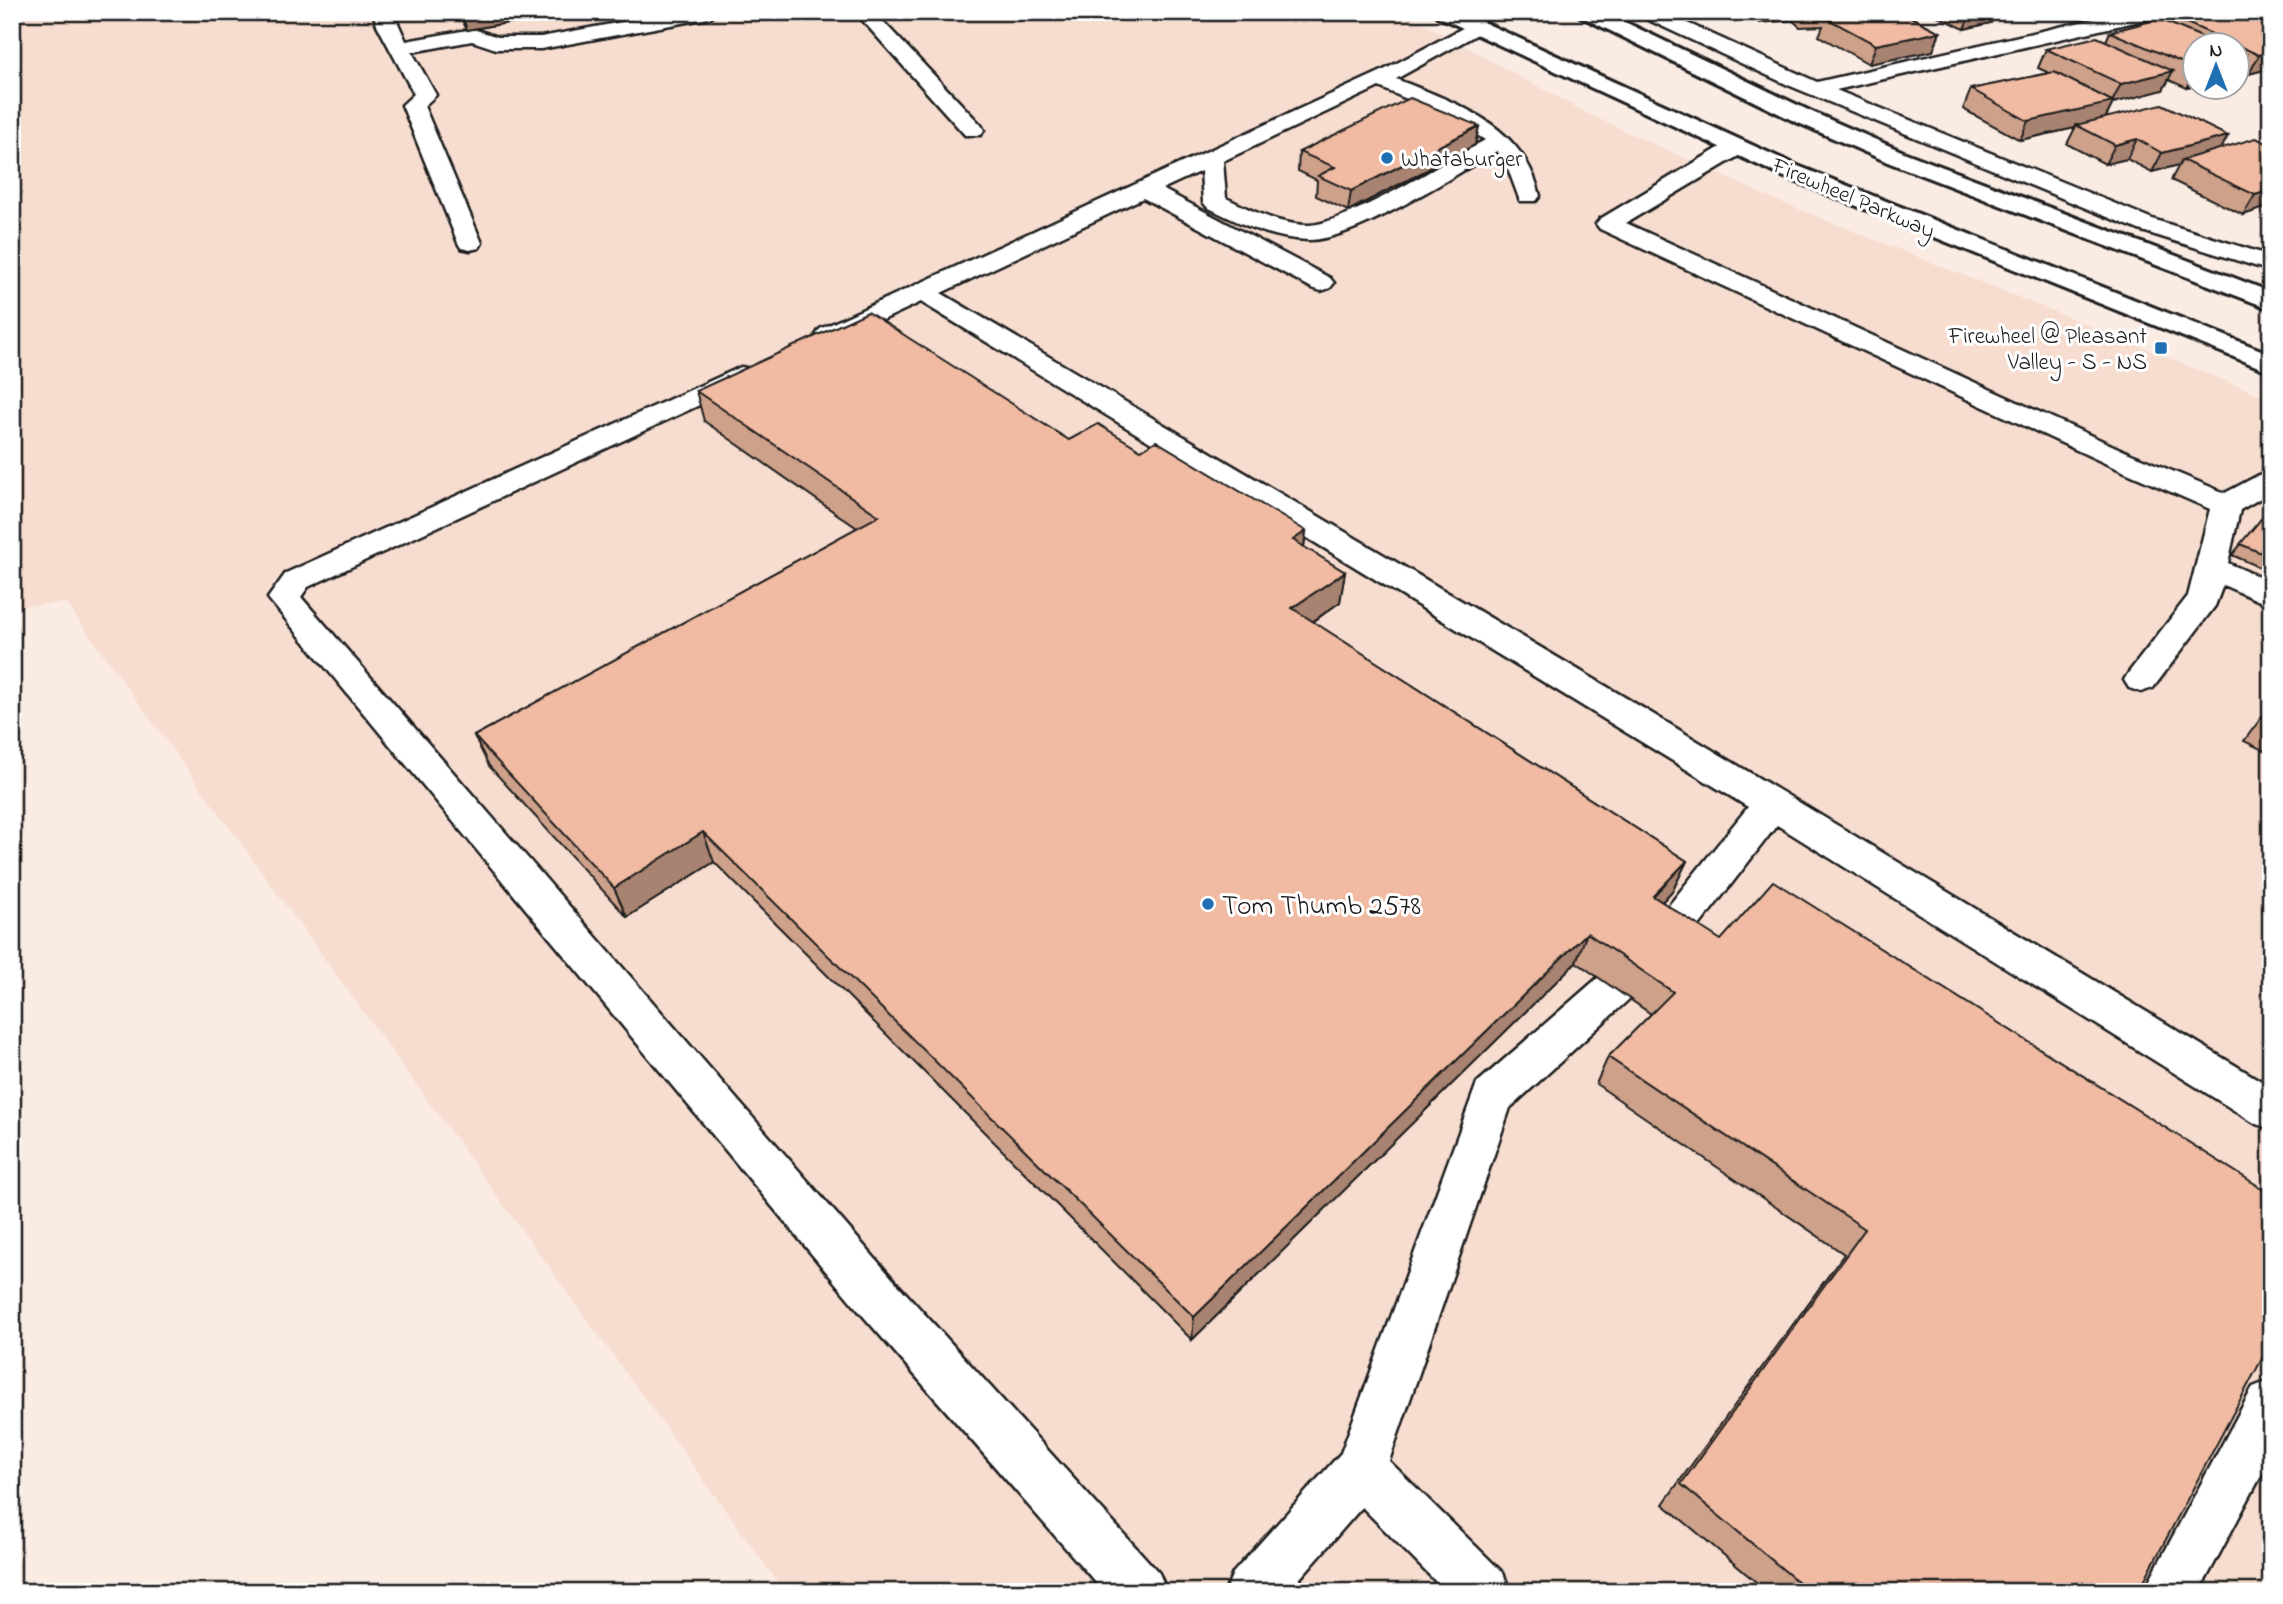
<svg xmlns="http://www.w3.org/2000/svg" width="2283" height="1604" font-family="'Indie Flower',sans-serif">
<rect width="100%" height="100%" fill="#faebe3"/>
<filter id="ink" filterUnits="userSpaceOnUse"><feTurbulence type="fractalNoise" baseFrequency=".0143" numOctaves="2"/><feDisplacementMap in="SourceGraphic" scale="14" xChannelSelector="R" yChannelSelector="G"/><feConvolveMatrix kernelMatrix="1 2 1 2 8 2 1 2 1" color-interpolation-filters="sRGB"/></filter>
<g filter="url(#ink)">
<!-- built -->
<path fill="#f7ddd0" d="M12,12H1403L1588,114L1769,197L2271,399V1592H785L66,603L12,607Z"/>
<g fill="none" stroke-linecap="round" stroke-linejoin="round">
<defs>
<path id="service" d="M373,12H393L406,41L473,29L498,37H541L676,12H719L709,18L541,49H496L472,41L412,52L436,95L424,106L482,243L479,248L470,250L461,248L458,243L402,105L414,94L377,25Z
M855,12H874L981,125L984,130L981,135H965Z
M1637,12H1663L1817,82L2125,12H2162L2152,18L1836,90L2155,220L2271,256V271L2139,230L1788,85L1640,16Z
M1476,21L1486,27L1483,31L1396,79C1458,104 1523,124 1540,196L1536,201H1520L1507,166L1497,151C1454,175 1354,241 1308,240C1271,239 1239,223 1207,207L1203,202L1201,171L1162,189L1330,278L1334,283L1330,288L1321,291L1312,288L1143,198L941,293L1631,701L2271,1087V1129L2256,1124L1777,825L1678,953L1664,957L1650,953L1644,941L1650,929L1748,807L921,302L838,341L829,343L820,341L816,335L820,329L1382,71ZM1379,87L1444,115L1485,140C1450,159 1341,227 1307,225C1277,224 1253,211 1226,198L1223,161Z
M1737,140L1745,142L1748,147L1745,152L1626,223L2129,453L2225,493L2261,474L2271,471V492L2240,510L2228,563L2271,582V606L2223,585L2215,606L2153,688L2141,692L2129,688L2124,680L2129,672L2188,596L2210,509L2109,465L1600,229L1596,224L1600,219L1729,142Z
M741,367L751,369L755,375L751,381L308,587L301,597L892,1278L1159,1573L1167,1592H1104L858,1310L268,598L286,573Z
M1614,971L1628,976L1634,988L1628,1000L1510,1108L1389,1461L1503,1573L1511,1592H1446L1362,1507L1288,1592H1225L1233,1573L1341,1453L1477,1083L1600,976Z
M2271,1380V1457L2199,1592H2143L2253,1387Z"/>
<path id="secondary" d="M1434,12H1461L1798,166L2271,354V372L1782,176L1437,16Z
M1577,12H1604L1810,111L1906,153L2271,292V309L1890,163L1794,121L1580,16Z"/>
</defs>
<!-- service casing -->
<use href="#service" stroke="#1c1c1c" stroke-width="5"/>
<!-- secondary casing -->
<use href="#secondary" stroke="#1c1c1c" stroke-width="6"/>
<!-- service -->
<use href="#service" fill="#fff" fill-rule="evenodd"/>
<!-- secondary -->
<use href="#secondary" fill="#fff" fill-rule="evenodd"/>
</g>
<!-- wall -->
<path fill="#cea18b" stroke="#1c1c1c" stroke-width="2" d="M458,12H608L562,20L559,14L467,30Z
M1749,12H1901L1940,32L1933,51L1869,64L1819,36L1823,26L1800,27L1792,20L1760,23Z
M1930,12H1995L1991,23L1964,29Z
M2189,12H2271V68L2249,74L2239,69L2237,71V46H2195V86L2187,88L2169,80L2163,90L2113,103L2106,117L2221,149L2271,145V206L2243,215L2171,180L2179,165L2152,172L2127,159L2105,164L2067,144L2075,128L2020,140L1963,109L1971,89L2049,73L2038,68L2046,49L2106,41L2110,32L2168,23L2171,16Z
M1479,126L1475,145L1348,211L1316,196L1317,180L1298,171L1299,152Z
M696,391L1141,450L1306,531L1304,547L1345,572L1340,602L1313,622L1687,861L1673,890L1662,902L2138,1592H1768L1663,1504L1844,1254L1596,1084L1608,1057L1651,1014L1576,962L1192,1340L714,862L627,917L489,766L474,736L857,528L704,421Z
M2271,507V572L2232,555Z
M2271,705V754L2244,741Z"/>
<!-- shaded-wall -->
<path fill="#a88371" stroke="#1c1c1c" stroke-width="2" d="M461,12H559V14L467,30Z
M560,12H608L562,20Z
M1971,12H1995L1991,23L1964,29Z
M1940,32L1933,51L1869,64L1876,45Z
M2271,52V68L2249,74L2259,55Z
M2246,55L2237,71V58Z
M2173,71L2163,90L2113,103L2104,121L2076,125L2075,128L2020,140L2028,121L2112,102L2121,84Z
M2195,73V86L2187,88Z
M1479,126L1475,145L1348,211L1351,191Z
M2228,136L2217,156L2182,160L2179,165L2152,172L2162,153Z
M2137,139L2127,159L2105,164L2115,145Z
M2271,190V206L2243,215L2255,195Z
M1306,531L1302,562L1293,540Z
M1345,572L1340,602L1288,639L1292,608Z
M703,832L714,862L627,917L614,888Z
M1687,861L1673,890L1640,925L1653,896Z
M1587,933L1576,962L1192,1340L1194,1317Z"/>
<!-- building -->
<path fill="#f0bba2" stroke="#1c1c1c" stroke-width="2" d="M1856,12H1901L1940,32L1876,45L1826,18Z
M2189,12H2238L2271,26V52L2259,55L2171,16Z
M2257,12H2271V18Z
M2159,19L2223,46H2195V68L2110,32Z
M2097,37L2173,71L2121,84L2046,49Z
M2237,52L2246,55L2237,58Z
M2054,72L2114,102L2028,121L1971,89Z
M1410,98L1479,126L1351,191L1318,176L1335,167L1299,152Z
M2162,104L2228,136L2162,153L2137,139L2115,145L2076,125Z
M2256,138L2271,145V190L2255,195L2182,160Z
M868,312L1069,440L1098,424L1141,450L1156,441L1306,531L1293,540L1345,572L1292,608L1687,861L1653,896L1721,940L1773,881L2271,1194V1342L2138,1592H1810L1681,1484L1865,1229L1608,1057L1673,992L1587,933L1194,1317L703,832L614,888L474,736L879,516L696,391Z
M2271,507V557L2240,544Z"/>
</g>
<!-- markers -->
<g fill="#1f6fb2" stroke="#fff" stroke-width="2.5">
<circle cx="1387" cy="158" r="7"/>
<rect x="2154" y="341" width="14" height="14" rx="3.5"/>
<circle cx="1208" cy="904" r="7"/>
</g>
<g text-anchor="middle" stroke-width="6" stroke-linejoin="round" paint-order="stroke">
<!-- far-poi labels -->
<g font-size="23" fill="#1c1c1c" stroke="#fff" text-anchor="start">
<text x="1401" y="166">Whataburger</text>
<text x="2147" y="343" text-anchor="end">Firewheel @ Pleasant<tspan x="2147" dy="26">Valley - S - NS</tspan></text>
</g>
<!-- far-street labels -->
<g font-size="23" fill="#1c1c1c" stroke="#fff">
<text transform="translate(1854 197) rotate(23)" y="8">Firewheel Parkway</text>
</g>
<!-- poi labels -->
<g font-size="28" fill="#1c1c1c" stroke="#fff" text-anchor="start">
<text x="1222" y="914">Tom Thumb 2578</text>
</g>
</g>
<!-- margin -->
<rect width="2283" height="1604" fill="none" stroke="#fff" stroke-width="42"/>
<rect x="21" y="21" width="2241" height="1562" fill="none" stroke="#1c1c1c" stroke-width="2.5" filter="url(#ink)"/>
<!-- north arrow -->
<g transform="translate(2216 66)"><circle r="33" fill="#ffffff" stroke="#a4a4a4" stroke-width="2"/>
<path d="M0-5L12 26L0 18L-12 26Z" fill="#1f6fb2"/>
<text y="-10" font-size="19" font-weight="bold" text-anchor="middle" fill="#1c1c1c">N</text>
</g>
</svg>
